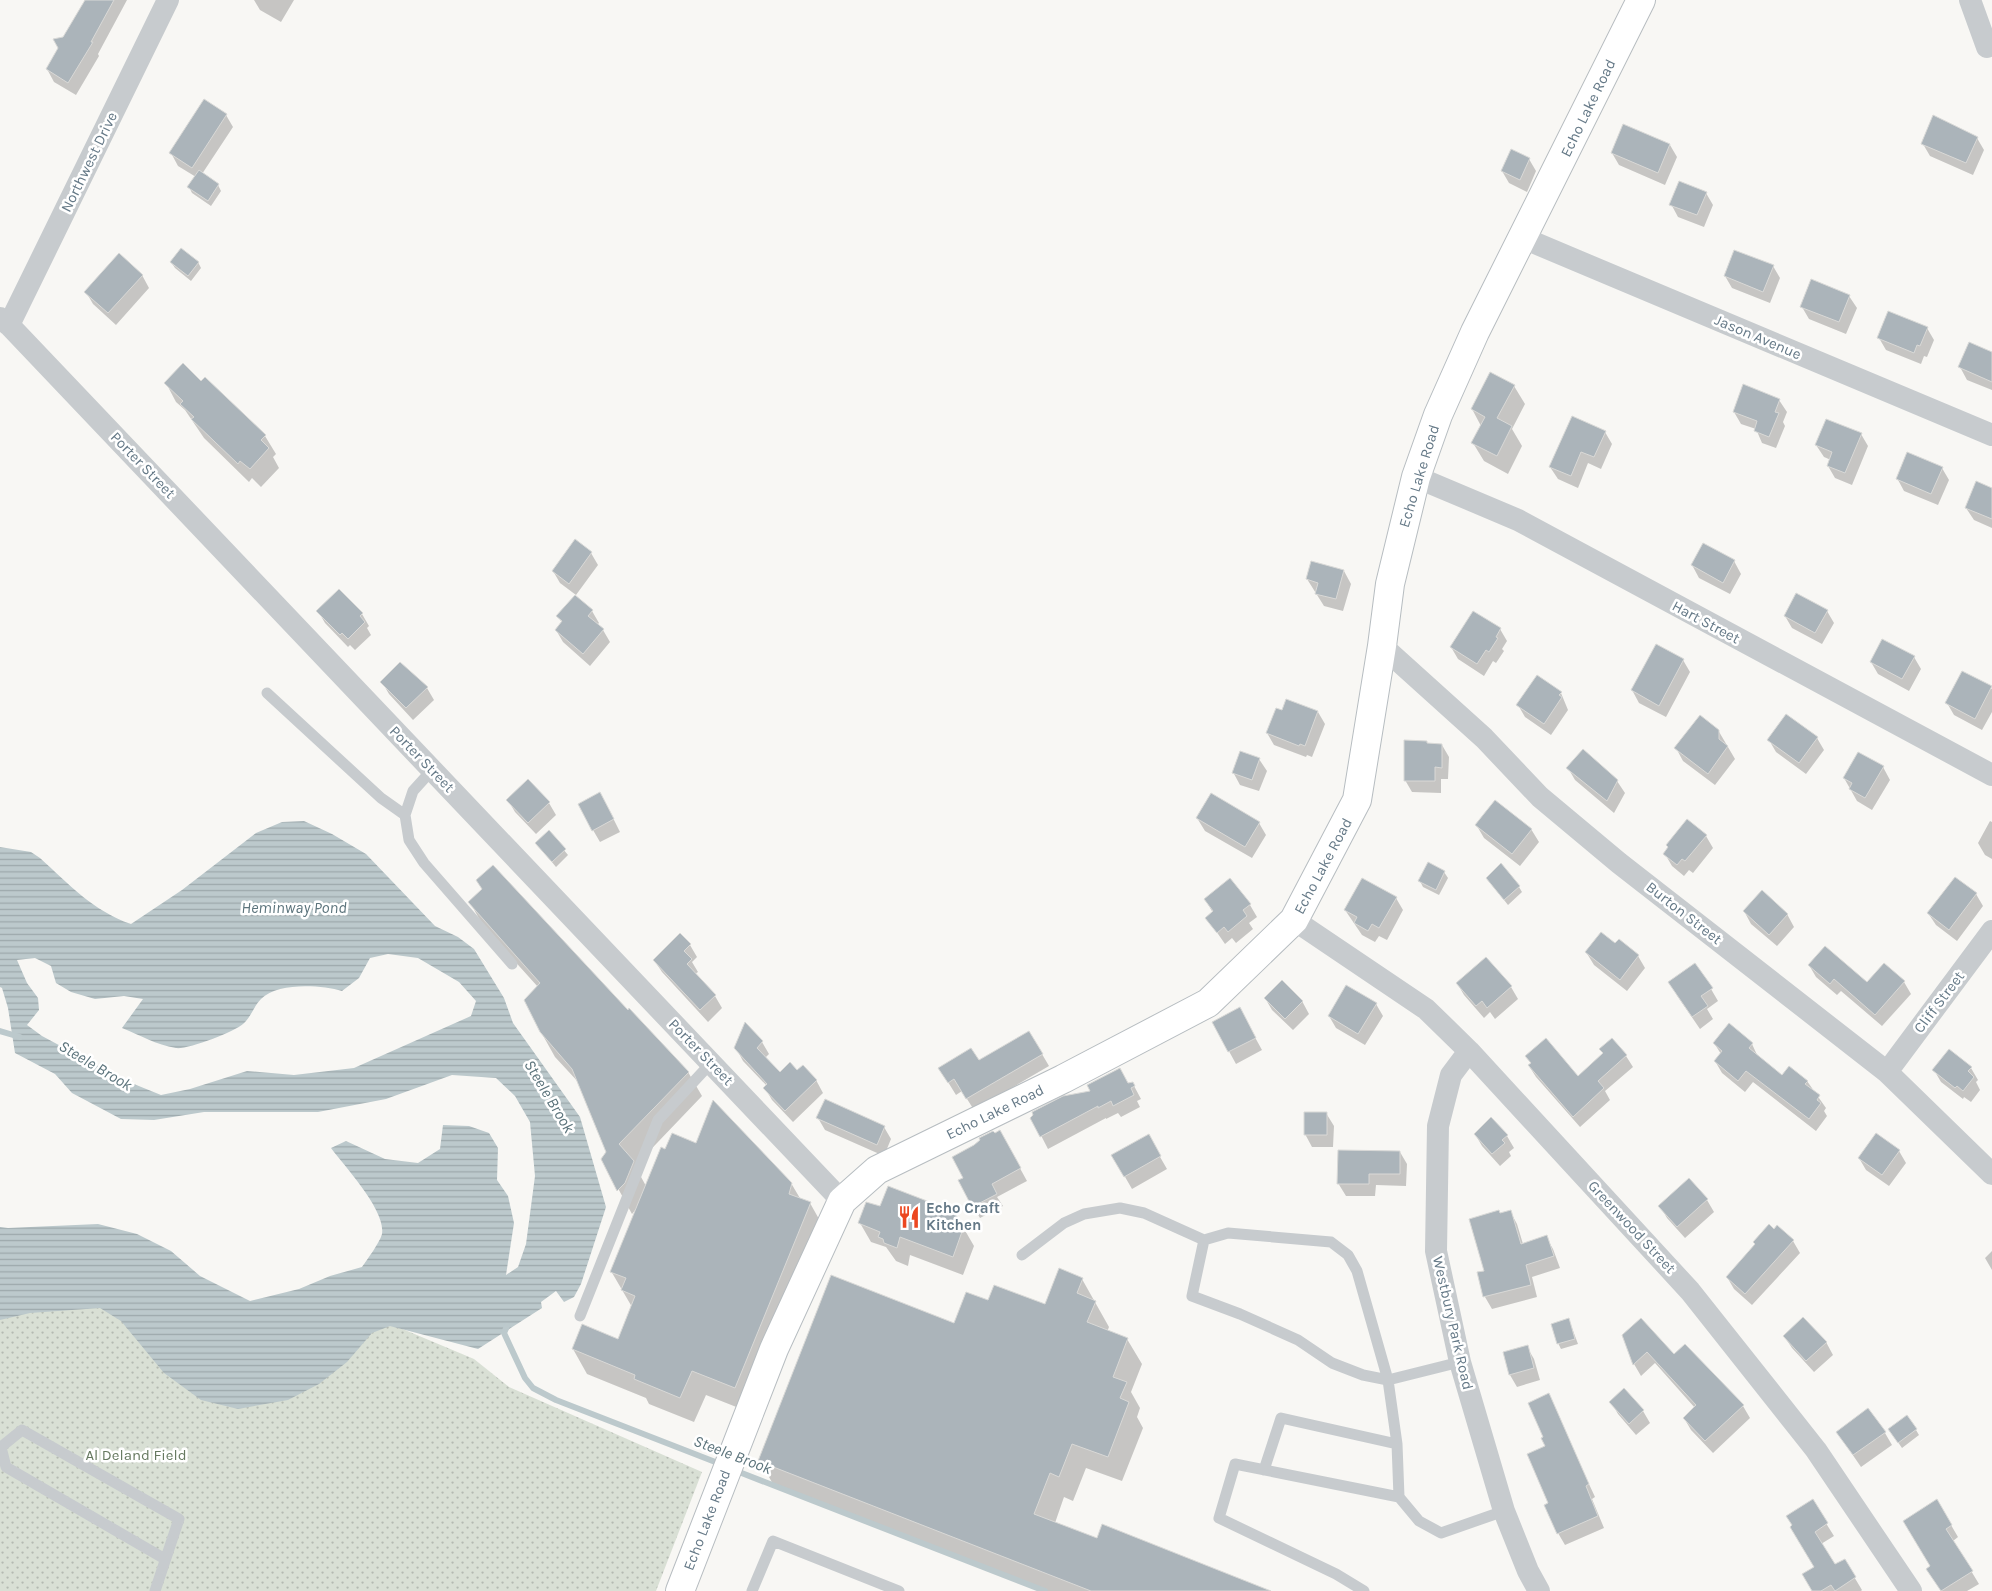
<svg xmlns="http://www.w3.org/2000/svg" width="1992" height="1591" font-family="Karla,sans-serif">
<defs>
<pattern id="park-dots" width="8" height="8" patternUnits="userSpaceOnUse" patternTransform="scale(1.25)"><rect width="8" height="8" fill="#d9e0d5"/><path d="M2 2h.1M6 6h.1" fill="none" stroke="#b4bab2" stroke-width="1.8" stroke-linecap="round"/></pattern>
<pattern id="water-rules" width="6" height="5" patternUnits="userSpaceOnUse" patternTransform="scale(1.25)"><rect width="6" height="5" fill="#bcc9cc"/><path d="M0 2.5h6" fill="none" stroke="#9ca8ab"/></pattern>
</defs>
<rect width="100%" height="100%" fill="#f8f7f4"/>
<!-- park -->
<path fill="url(#park-dots)" d="M0,1265L169,1307L374,1317L474,1359L509,1387L702,1472L656,1591H0Z"/>
<!-- water -->
<path fill="url(#water-rules)" fill-rule="evenodd" d="M304,821L332,834L366,854L435,926L458,937L474,949L504,998L513,1023L580,1117L606,1207L581,1284L574,1297L564,1302L556,1291L541,1302L542,1308L478,1349L390,1326L372,1333L347,1362L319,1384L288,1400L238,1409L201,1400L164,1373L121,1321L100,1308L30,1313L0,1320V1227L8,1228L98,1224L137,1234L171,1251L200,1276L250,1301L299,1289L330,1276L362,1267C367,1260 380,1242 382,1234C386,1210 345,1167 331,1148L346,1141L385,1159L418,1163L440,1149L443,1125L469,1126L489,1133L498,1148L497,1180L508,1196L514,1223L506,1275L518,1267L526,1244L535,1176L530,1122L515,1096L496,1078L452,1075L386,1099L318,1112H204L154,1120L121,1119L72,1093L55,1074L15,1053L8,1008L2,988L0,987V847L31,852L40,858C69,884 93,911 131,924L182,890L256,833L282,822ZM388,954L418,958L459,982L476,1001L471,1016L354,1068L294,1075L247,1071L190,1089L161,1095L124,1080L42,1036L27,1025L39,1010L38,998L27,983L17,960L35,958L51,966L56,983L71,992L95,999L124,996L143,999L122,1028C140,1035 156,1045 176,1048C187,1050 234,1032 243,1024C251,1017 254,1006 261,999C278,982 321,985 342,991L359,978L370,958Z"/>
<!-- shadow -->
<path fill="#0003" d="M85,0H127L98,54L99,56L76,95L54,82L47,69Z
M254,0H294L281,22L260,10Z
M226,115L233,127L202,174L218,185L221,191L211,206L192,193L189,187L196,177L178,166L171,153Z
M1977,138L1984,150L1973,175L1930,156L1923,144Z
M1670,145L1677,157L1665,185L1619,165L1612,153Z
M1529,159L1536,171L1527,192L1509,183L1502,171Z
M1706,193L1713,205L1704,227L1678,217L1671,204Z
M171,262H198L201,268L191,281L175,268Z
M1773,266L1780,278L1770,303L1732,288L1725,276Z
M142,275L149,288L116,325L93,304L86,292Z
M1849,296L1857,308L1846,334L1809,319L1802,307Z
M1927,328L1934,340L1927,357L1924,356L1921,364L1886,350L1879,338Z
M1992,353V390L1967,380L1960,367Z
M166,383H202L265,436L276,454L273,457L279,468L261,487L252,478L249,482L204,438L185,410L176,402Z
M1514,386L1525,404L1512,429L1522,446L1508,474L1484,461L1473,443L1481,426L1472,409Z
M1779,400L1787,412L1783,422L1785,426L1776,448L1762,443L1756,429L1741,424L1734,412Z
M1605,432L1612,444L1601,469L1588,463L1578,488L1558,479L1550,467Z
M1861,434L1868,446L1852,485L1835,478L1828,466L1831,460L1824,457L1816,445Z
M1942,468L1949,480L1938,505L1904,491L1897,478Z
M1992,489V528L1974,520L1966,508Z
M591,553L598,565L576,595L560,583L553,571Z
M1734,561L1741,574L1730,594L1699,578L1692,565Z
M1344,571L1351,584L1343,611L1324,606L1307,579Z
M318,611L362,614L369,626L367,628L371,635L355,650L350,645L348,647L325,623Z
M592,611L599,623L597,625L603,630L610,642L590,666L563,642L556,630L562,623L558,616Z
M1827,611L1834,623L1822,644L1792,628L1785,616Z
M1500,629L1507,641L1502,649L1504,651L1496,663L1493,661L1484,676L1458,659L1451,647Z
M1914,657L1921,669L1909,691L1878,674L1871,662Z
M1683,660L1690,672L1666,717L1639,703L1632,690Z
M1963,672L1992,689V712L1982,730L1954,715L1947,703Z
M382,682L427,688L434,700L413,720L389,694Z
M1561,693L1568,710L1551,735L1525,717L1518,705Z
M1282,712H1318L1325,724L1312,757L1307,755L1306,757L1274,745L1267,733Z
M1718,730L1735,759L1715,785L1683,761L1676,748Z
M1817,738L1824,750L1806,774L1776,752L1769,740Z
M1427,742L1428,745H1442L1449,757L1448,779H1441V793L1412,792L1405,780Z
M1583,750L1617,781L1625,793L1614,813L1575,780L1568,768Z
M1259,759L1267,771L1259,791L1240,785L1233,772Z
M1883,767L1890,780L1872,810L1857,801L1844,778Z
M508,800L549,803L556,815L536,834L515,812Z
M607,806L620,832L600,842L593,830Z
M1197,818L1259,823L1266,835L1252,858L1205,831Z
M1990,821L1992,822V859L1985,855L1978,843Z
M1477,826L1531,829L1539,842L1520,866L1484,838Z
M549,832L568,855L556,867L536,843Z
M1706,836L1713,848L1693,873L1689,870L1684,876L1672,866L1665,854Z
M1429,864L1444,872L1448,878L1439,895L1423,887L1420,881Z
M477,881L628,1012L688,1072L702,1096L635,1166L646,1186L791,1183L801,1200L810,1203L824,1228L749,1412L706,1395L694,1422L649,1404L646,1398L587,1374L573,1349L619,1340L632,1307L611,1271L636,1209L632,1214L602,1159L608,1152L580,1084L555,1057L541,1032L538,987L483,926L470,902L483,890Z
M1492,885L1519,887L1522,892L1508,905Z
M1976,894L1983,906L1957,941L1936,925L1928,913Z
M1396,898L1403,910L1387,940L1379,936L1375,942L1362,935L1345,910Z
M1205,899L1250,905L1257,917L1249,923L1253,929L1236,943L1232,938L1225,944L1207,918L1213,913Z
M1744,911L1787,914L1794,927L1777,946L1751,924Z
M680,935L690,945L697,957L692,962L698,972L695,974L715,996L722,1008L708,1022L662,972L654,960Z
M1619,941L1638,956L1645,968L1627,991L1594,965L1586,952L1616,945Z
M1486,958L1511,987L1518,999L1495,1019L1490,1012L1484,1018L1464,995L1457,983Z
M1809,965L1867,984L1904,982L1911,994L1882,1026L1841,991L1837,995L1816,977Z
M1711,989L1718,1001L1707,1009L1713,1019L1700,1029L1676,994Z
M1265,998L1302,1001L1309,1014L1293,1030L1272,1010Z
M1376,1004L1383,1016L1365,1045L1336,1028L1329,1016Z
M1246,1021L1262,1050L1236,1064L1213,1022Z
M746,1024L762,1042L769,1054L765,1058L780,1074L797,1072L816,1080L823,1093L793,1122L772,1100L765,1088L767,1086L743,1061L736,1048Z
M1029,1032L1049,1066L974,1110L962,1091L956,1095L940,1069L978,1061Z
M1714,1043L1752,1044L1758,1057L1782,1077L1807,1081L1826,1108L1824,1111L1827,1116L1816,1131L1753,1082L1745,1092L1722,1073L1715,1061L1721,1054Z
M1601,1049L1626,1056L1633,1067L1605,1091L1610,1100L1580,1127L1536,1077L1529,1066L1531,1064L1527,1056L1578,1077L1604,1054Z
M1971,1068L1978,1080L1976,1082L1980,1090L1971,1102L1964,1097L1963,1099L1941,1082L1934,1070Z
M1133,1084L1141,1099L1137,1101L1140,1107L1121,1117L1118,1113L1106,1119V1118L1048,1149L1032,1118Z
M1326,1113L1334,1126L1333,1147H1312L1305,1134Z
M818,1118L884,1127L891,1139L884,1156L825,1130Z
M1000,1132L1027,1181L997,1197L1003,1206L980,1218L973,1206L965,1178L994,1135Z
M1475,1134L1507,1136L1514,1148L1509,1152L1511,1156L1500,1166L1482,1146Z
M1148,1136L1167,1169L1132,1189L1113,1156Z
M1899,1151L1906,1163L1889,1186L1866,1170L1859,1158Z
M1400,1152L1407,1164L1406,1186L1376,1185L1375,1196H1346L1338,1183Z
M1707,1200L1714,1212L1685,1238L1667,1218L1660,1206Z
M1510,1211L1517,1224L1523,1244L1546,1237L1553,1249L1560,1268L1532,1277L1537,1297L1492,1309L1485,1297L1478,1273L1486,1272L1500,1214Z
M860,1223L963,1227L974,1246L963,1275L910,1255L908,1266L896,1261L886,1247L871,1242Z
M1793,1241L1800,1253L1752,1305L1734,1289L1727,1277Z
M1992,1251V1270L1985,1258Z
M1082,1279L1109,1327L1107,1332L1127,1339L1142,1364L1131,1392L1140,1408L1137,1417L1143,1428L1122,1481L1086,1468L1073,1501L1064,1497L1055,1523L1097,1539L1252,1591H1043L774,1486L760,1461L955,1325L988,1302L1046,1306Z
M1569,1320L1578,1344L1561,1349L1558,1343Z
M1624,1335L1674,1355L1685,1346L1743,1406L1750,1418L1713,1453L1691,1430L1684,1418L1695,1408L1655,1363L1641,1376L1634,1364Z
M1784,1336L1826,1342L1833,1355L1814,1372L1792,1348Z
M1527,1347L1534,1359L1540,1380L1517,1387L1510,1375Z
M1548,1395L1595,1497L1592,1499L1604,1528L1565,1545L1558,1533L1550,1504L1547,1447Z
M1611,1402L1643,1411L1650,1423L1636,1435L1618,1414Z
M1916,1430L1919,1435L1902,1448L1893,1435Z
M1837,1432L1885,1433L1892,1445L1861,1467Z
M1812,1501L1834,1536L1821,1544L1835,1566L1844,1560L1862,1590L1861,1591H1813L1815,1567L1794,1526Z
M1937,1501L1958,1537L1953,1541L1979,1584L1967,1591H1941L1928,1569L1932,1567Z"/>
<g fill="none" stroke-linecap="round" stroke-linejoin="round">
<!-- stream -->
<path stroke="#bcc9cc" stroke-width="6" d="M0,1031L20,1037
M507,1326L504,1333L525,1378L533,1388L556,1400L723,1465
M734,1470L1045,1591"/>
</g>
<!-- building -->
<path fill="#abb4ba" stroke="#d9d9d7" d="M85,0H114L91,42H93L68,83L46,69L58,48L53,39L63,37Z
M204,99L227,114L192,168L169,153Z
M1933,115L1978,137L1966,163L1921,144Z
M1623,124L1670,144L1658,173L1611,153Z
M1511,149L1530,158L1520,180L1501,171Z
M199,170L219,184L208,201L187,187Z
M1679,181L1707,192L1697,215L1669,205Z
M181,248L199,262L188,276L170,262Z
M1734,250L1774,265L1763,292L1724,276Z
M119,253L143,275L108,313L84,292Z
M1811,279L1850,295L1839,322L1800,307Z
M1888,311L1928,327L1920,346L1917,345L1914,353L1877,338Z
M1969,342L1992,352V382L1958,367Z
M183,363L201,381L205,377L266,435L261,440L269,448L250,469L240,461L238,464L191,419L194,417L180,404L183,401L164,383Z
M1490,372L1515,385L1497,418L1512,426L1497,456L1471,443L1485,417L1471,409Z
M1743,384L1780,399L1775,412L1779,413L1769,437L1754,431L1757,421L1733,412Z
M1572,416L1606,431L1594,457L1581,452L1571,476L1549,467Z
M1826,419L1862,433L1845,473L1827,466L1832,452L1815,445Z
M1907,452L1943,467L1931,494L1896,479Z
M1976,481L1992,488V519L1965,508Z
M575,539L592,552L569,584L552,571Z
M1703,543L1735,560L1723,583L1691,565Z
M1311,561L1344,570L1336,599L1315,594L1318,583L1306,579Z
M339,589L363,613L360,616L365,622L348,639L342,633L340,635L316,611Z
M1796,593L1828,610L1815,633L1784,616Z
M575,595L593,610L588,616L604,629L583,654L555,630L562,621L556,616Z
M1473,611L1501,628L1496,637L1498,638L1489,652L1486,650L1477,664L1450,647Z
M1882,639L1915,656L1902,679L1870,662Z
M1656,644L1684,659L1659,706L1631,690Z
M400,662L428,687L406,708L380,682Z
M1962,671L1992,686L1975,719L1945,703Z
M1537,675L1562,692L1559,695L1562,697L1544,724L1516,705Z
M1286,699L1318,711L1305,746L1300,744L1299,746L1266,733L1276,708L1282,710Z
M1786,714L1818,737L1799,763L1767,740Z
M1700,715L1719,730V739L1728,746L1708,774L1674,748Z
M1404,740L1427,741V743L1442,744V768L1435,767V781H1404Z
M1583,749L1618,780L1607,801L1566,768Z
M1240,751L1260,758L1252,780L1232,773Z
M1858,752L1884,766L1865,798L1849,789L1852,783L1843,778Z
M528,779L550,802L528,823L506,800Z
M600,792L614,819L592,831L578,804Z
M1211,793L1260,822L1245,847L1196,818Z
M1495,800L1532,829L1512,854L1475,825Z
M1687,819L1707,835L1685,861L1682,859L1677,865L1663,854L1668,847L1666,845Z
M549,830L566,849L552,862L535,843Z
M1428,862L1445,871L1436,890L1418,881Z
M1501,863L1520,886L1504,900L1486,878Z
M493,865L628,1010L629,1008L689,1072L619,1144L634,1161L625,1183L617,1191L601,1159L606,1152L572,1069L540,1032L524,1000L540,983L468,902L482,889L476,880Z
M1955,877L1977,893L1949,930L1927,913Z
M1230,878L1251,904L1243,910L1247,916L1228,932L1224,927L1217,933L1205,918L1213,911L1204,899Z
M1362,878L1397,897L1379,928L1372,924L1368,931L1354,923L1357,917L1344,910Z
M1762,890L1788,914L1769,935L1743,911Z
M1601,932L1615,943L1619,939L1639,955L1620,980L1585,952Z
M680,933L691,944L684,951L692,959L687,964L716,995L700,1010L653,960Z
M1825,946L1867,982L1884,963L1905,981L1875,1015L1834,979L1830,984L1808,965Z
M1486,957L1512,986L1487,1008L1482,1001L1476,1006L1456,983Z
M1695,963L1713,988L1701,996L1708,1006L1692,1017L1668,982Z
M1282,980L1303,1001L1285,1019L1264,998Z
M1346,985L1377,1003L1358,1034L1328,1016Z
M1240,1007L1256,1038L1228,1052L1212,1022Z
M745,1022L763,1041L757,1048L780,1072L790,1062L797,1070L803,1065L817,1080L785,1111L763,1088L767,1084L734,1048Z
M1729,1023L1753,1043L1749,1048L1782,1075L1789,1066L1808,1081L1805,1084L1820,1095L1817,1100L1821,1103L1809,1119L1746,1071L1738,1081L1714,1061L1722,1051L1713,1043Z
M1029,1031L1043,1054L966,1099L954,1079L948,1083L938,1068L971,1048L979,1060Z
M1546,1038L1578,1076L1603,1053L1599,1049L1612,1038L1627,1055L1598,1081L1604,1088L1573,1117L1528,1065L1531,1063L1525,1056Z
M1949,1049L1972,1067L1968,1071L1974,1077L1963,1091L1957,1086L1955,1088L1932,1070Z
M1120,1068L1128,1083L1133,1082L1135,1086L1131,1088L1134,1095L1113,1106L1111,1101L1098,1108V1106L1040,1137L1030,1118L1033,1115L1032,1112L1063,1096L1090,1091L1087,1085Z
M825,1099L885,1126L877,1145L816,1118Z
M713,1100L792,1183L789,1194L811,1202L735,1388L692,1371L680,1398L634,1379L635,1375L572,1349L582,1324L618,1339L635,1296L621,1290L626,1278L610,1272L661,1147L665,1149L672,1133L696,1143Z
M1304,1112H1327V1135H1304Z
M1491,1117L1508,1135L1502,1140L1505,1143L1492,1154L1474,1134Z
M1000,1130L1021,1168L992,1184L997,1194L972,1207L958,1180L963,1178L952,1157L974,1145L980,1140L979,1138L993,1131L995,1133Z
M1876,1133L1900,1150L1882,1175L1858,1158Z
M1149,1134L1161,1156L1124,1177L1111,1155Z
M1338,1150L1400,1151V1174H1369V1184H1337Z
M1689,1178L1708,1199L1677,1227L1658,1206Z
M888,1186L953,1211L964,1226L953,1257L900,1237L897,1248L884,1243L883,1239L878,1237L880,1232L858,1223L866,1202L880,1206Z
M1499,1210L1500,1213L1511,1210L1521,1244L1547,1235L1554,1256L1526,1265L1531,1285L1483,1297L1477,1272L1484,1271L1469,1219Z
M1769,1224L1774,1229L1777,1225L1794,1240L1745,1294L1726,1277L1755,1244L1753,1242Z
M1059,1268L1083,1278L1077,1293L1096,1301L1087,1322L1128,1338L1113,1377L1127,1382L1120,1398L1129,1402L1108,1457L1072,1444L1059,1477L1050,1473L1034,1514L1097,1538L1102,1524L1271,1591H1091L758,1461L831,1275L954,1323L966,1292L988,1300L994,1285L1045,1304Z
M1803,1317L1827,1342L1806,1361L1783,1336Z
M1569,1318L1575,1339L1557,1344L1551,1324Z
M1641,1318L1674,1354L1685,1344L1744,1405L1705,1441L1683,1418L1696,1405L1647,1352L1633,1365L1622,1335Z
M1528,1345L1534,1368L1509,1375L1503,1352Z
M1624,1388L1644,1410L1629,1424L1609,1402Z
M1549,1393L1589,1484L1586,1486L1598,1516L1557,1534L1544,1505L1548,1503L1527,1454L1545,1446L1541,1438L1543,1437L1528,1403Z
M1868,1408L1886,1432L1853,1455L1836,1432Z
M1907,1415L1917,1429L1898,1443L1888,1429Z
M1813,1499L1828,1523L1815,1532L1835,1564L1845,1559L1856,1577L1835,1591L1831,1585L1821,1591H1812L1802,1574L1814,1567L1790,1527L1792,1525L1786,1516Z
M1937,1499L1952,1525L1946,1529L1973,1571L1941,1591L1926,1569L1930,1566L1903,1521Z"/>
<g fill="none" stroke-linecap="round" stroke-linejoin="round">
<defs>
<path id="secondary" d="M680,1591L774,1349L842,1201L877,1170L1063,1079L1208,1003L1294,920L1357,800L1382,646L1390,584L1416,477L1438,415L1475,332L1641,0"/>
</defs>
<!-- secondary casing -->
<use href="#secondary" stroke="#b7bdc1" stroke-width="30"/>
<!-- lane -->
<path stroke="#c7cbce" stroke-width="11" d="M267,693L381,798L405,815
M432,770L413,791L405,815L409,840L424,863L512,964
M1228,1233L1331,1242L1348,1255L1357,1271L1388,1380L1363,1375L1332,1363L1298,1340L1240,1314L1192,1296L1204,1240Z
M1022,1255L1064,1223L1084,1214L1120,1208L1144,1213L1204,1240
M580,1316L658,1120L711,1063
M1264,1470L1281,1418L1397,1444
M1399,1497L1397,1444L1388,1380L1460,1362
M155,1591L179,1519L22,1430L1,1447L6,1467L165,1559
M752,1591L773,1541L899,1591
M1364,1591L1336,1574L1219,1518L1235,1464L1399,1497L1419,1521L1441,1533L1504,1511"/>
<!-- street -->
<path stroke="#c7cbce" stroke-width="22" d="M1970,0L1987,47
M1523,238L1992,435
M0,318L9,325L842,1201
M9,325L168,0
M1416,477L1518,520L1992,775
M1382,646L1484,738L1540,797L1619,863L1887,1072L1992,1174
M1294,920L1426,1009L1469,1051L1690,1291L1816,1450L1911,1591
M1469,1051L1451,1075L1438,1126L1436,1251L1460,1362L1504,1511L1528,1571L1539,1591
M1887,1072L1992,931"/>
<!-- secondary -->
<use href="#secondary" stroke="#fff" stroke-width="28"/>
</g>
<!-- icons -->
<defs>
<symbol id="restaurant-bare" viewBox="-9 -9 18 18"><path d="M-5-6h1v4h1v-4h1v4h1v-4h1v5L-1.5 .5V6h-2V.5L-5-1ZM5-6V6H3V1.5H1.5Q1.5-4 5-6Z" fill="#ec4720" stroke="#fff" stroke-width="2.5" paint-order="stroke"/></symbol>
</defs>
<g fill-rule="evenodd">
<use href="#restaurant-bare" x="893" y="1201" width="32" height="32"/>
</g>
<g text-anchor="middle" stroke-width="5" stroke-linejoin="round" paint-order="stroke">
<!-- street labels -->
<g font-size="15" fill="#657987" stroke="#fff">
<text transform="translate(1588 108) rotate(-64)" y="5">Echo Lake Road</text>
<text transform="translate(89 162) rotate(-64)" y="5">Northwest Drive</text>
<text transform="translate(1758 337) rotate(23)" y="5">Jason Avenue</text>
<text transform="translate(143 465) rotate(46)" y="5">Porter Street</text>
<text transform="translate(1419 476) rotate(-73)" y="5">Echo Lake Road</text>
<text transform="translate(1706 622) rotate(28)" y="5">Hart Street</text>
<text transform="translate(422 759) rotate(46)" y="5">Porter Street</text>
<text transform="translate(1323 866) rotate(-62)" y="5">Echo Lake Road</text>
<text transform="translate(1684 913) rotate(38)" y="5">Burton Street</text>
<text transform="translate(1939 1002) rotate(-53)" y="5">Cliff Street</text>
<text transform="translate(701 1052) rotate(46)" y="5">Porter Street</text>
<text transform="translate(995 1112) rotate(-26)" y="5">Echo Lake Road</text>
<text transform="translate(1632 1227) rotate(47)" y="5">Greenwood Street</text>
<text transform="translate(1453 1323) rotate(77)" y="5">Westbury Park Road</text>
<text transform="translate(707 1520) rotate(-69)" y="5">Echo Lake Road</text>
</g>
<!-- poi labels -->
<g font-size="15" font-weight="bold" fill="#657987" stroke="#fff" text-anchor="start">
<text x="926" y="1213">Echo Craft<tspan x="926" dy="17">Kitchen</tspan></text>
</g>
<!-- park labels -->
<g font-size="15" fill="#667960" stroke="#fff">
<text x="136" y="1460">Al Deland Field</text>
</g>
<!-- water labels -->
<g font-size="16" font-style="italic" fill="#5c747c" stroke="#fff">
<text x="294" y="913">Heminway Pond</text>
<text transform="translate(96 1065) rotate(31)" y="6">Steele Brook</text>
<text transform="translate(550 1096) rotate(59)" y="6">Steele Brook</text>
<text transform="translate(733 1454) rotate(21)" y="6">Steele Brook</text>
</g>
</g>
</svg>
